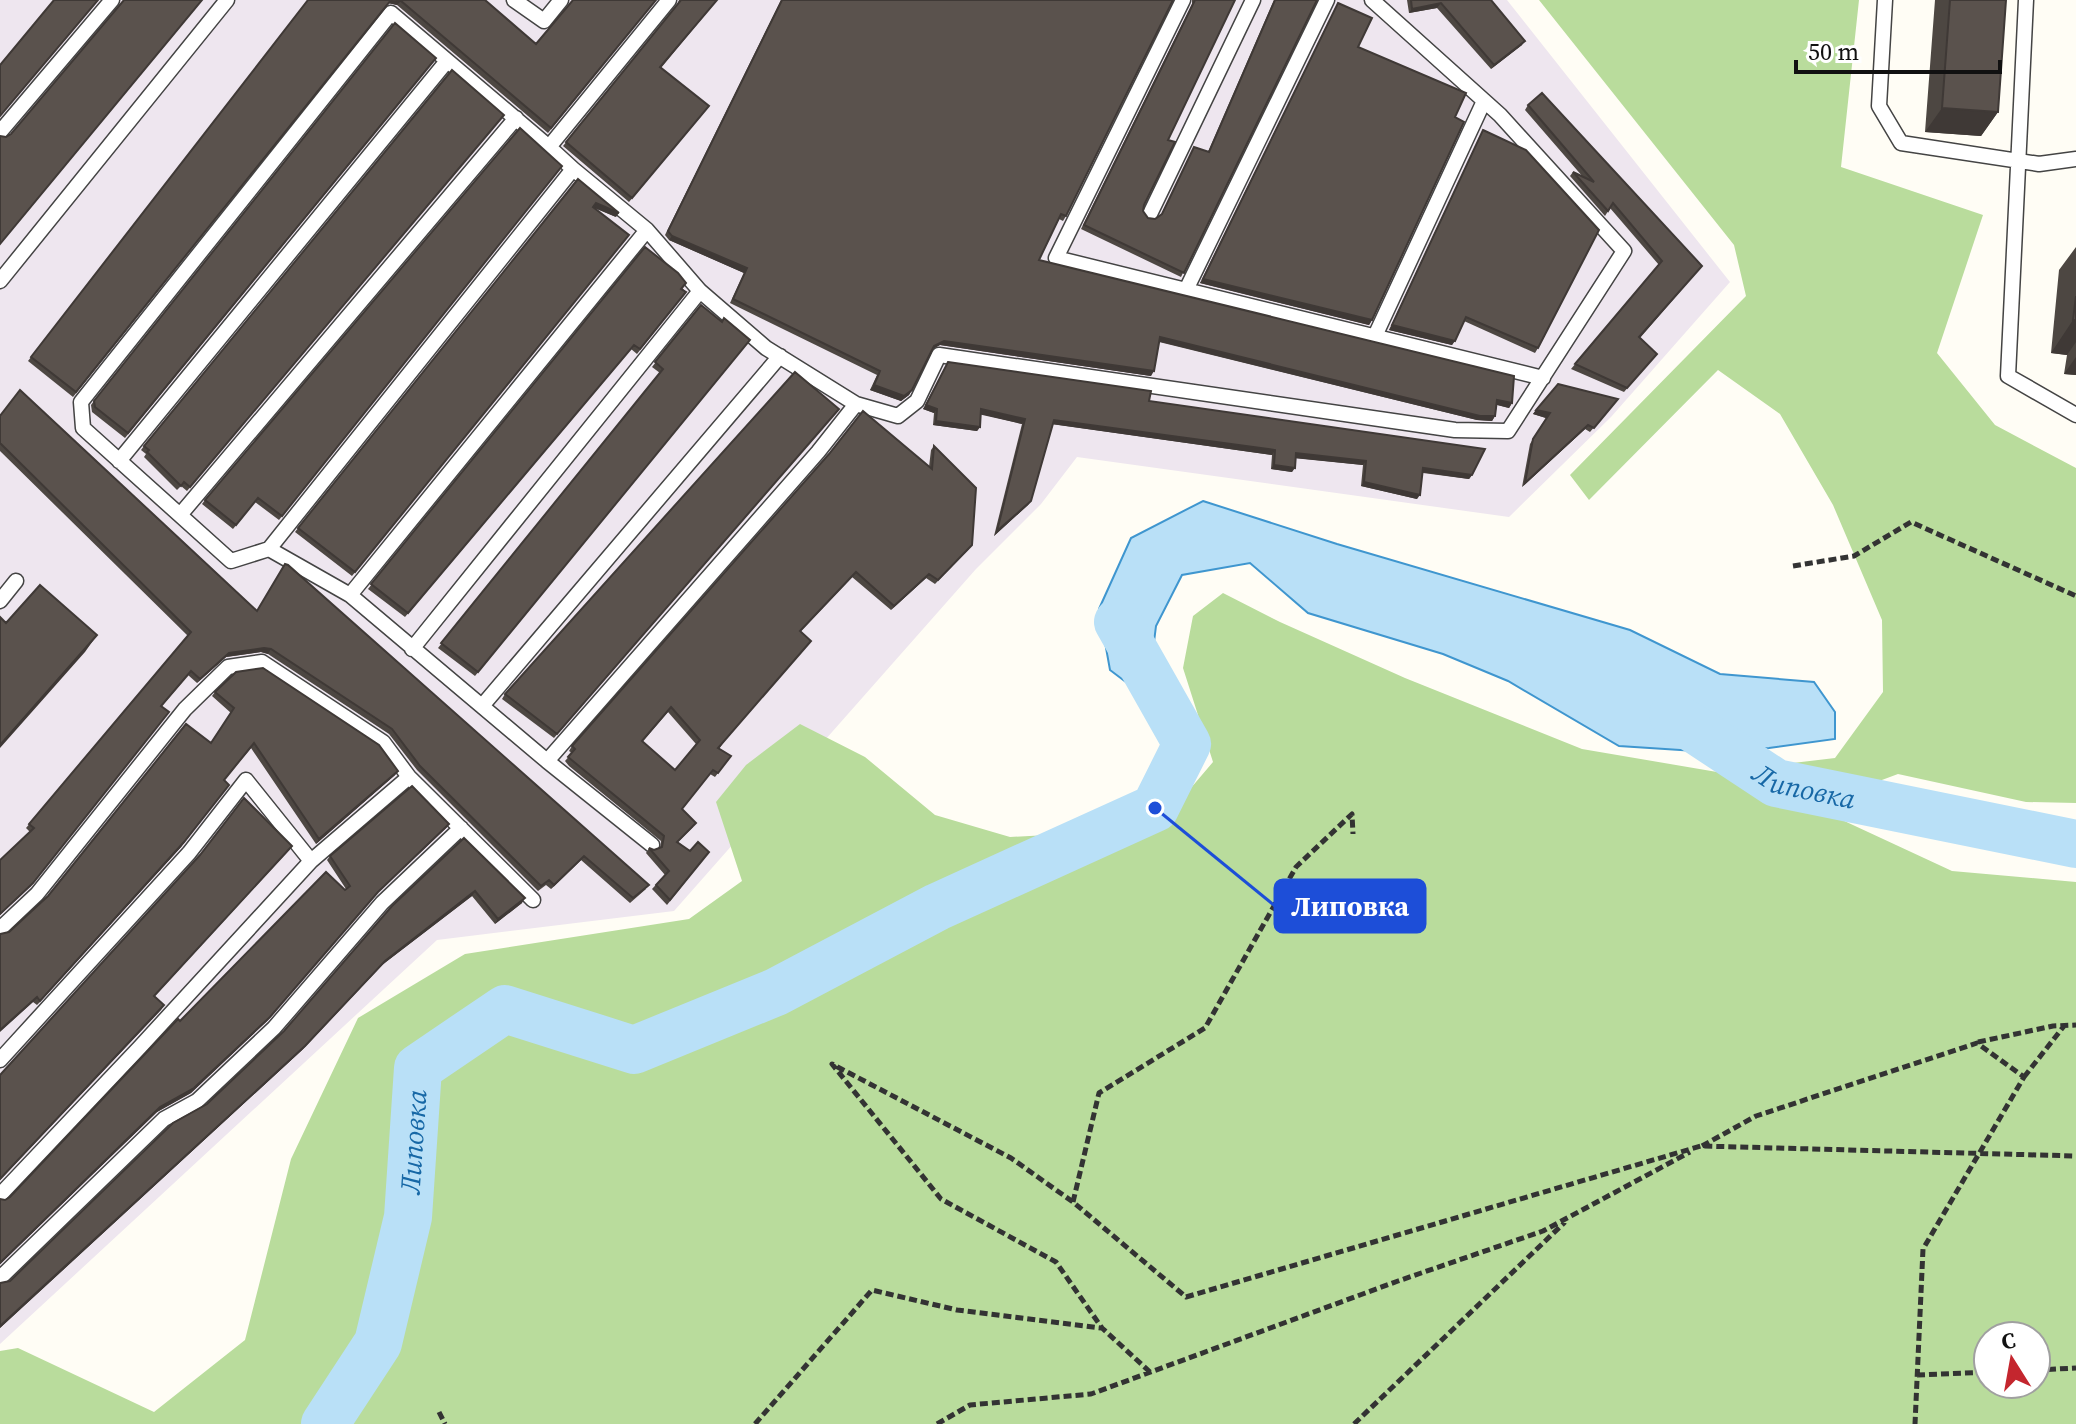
<svg xmlns="http://www.w3.org/2000/svg" width="2076" height="1424" font-family="'Source Serif 4',serif">
<rect width="100%" height="100%" fill="#fffdf5"/>
<!-- industrial -->
<path fill="#eee6ef" d="M0,0H1507L1730,282L1611,417L1509,517L1077,457L1041,504L976,569L674,911L437,940L0,1344Z"/>
<!-- forest -->
<path fill="#b9dc9c" fill-rule="evenodd" d="M1539,0H1859L1841,167L1983,215L1937,353L1995,425L2076,468V803L2026,802L1898,774L1812,806L1952,871L2076,882V1424H0V1351L18,1348L154,1412L245,1340L291,1159L358,1018L465,954L689,919L742,881L716,802L746,765L800,724L865,757L935,815L1010,837L1156,829L1213,762L1183,668L1193,616L1223,593L1280,622L1405,678L1582,749L1717,772L1835,758L1883,692L1882,620L1833,505L1780,414L1718,370L1589,500L1570,475L1746,296L1734,245ZM2036,1336V1384H1988V1336Z"/>
<!-- water -->
<path fill="#b9e0f7" stroke="#3f96cf" stroke-width="2" d="M1203,501L1337,544L1630,630L1720,674L1814,682L1835,712V739L1769,748L1711,752L1619,746L1508,681L1443,654L1308,613L1250,563L1182,575L1156,626L1147,698L1110,670L1099,609L1131,538Z"/>
<g fill="none" stroke-linecap="round" stroke-linejoin="round">
<!-- river -->
<g stroke="#b9e0f7" stroke-width="48">
<path id="s1" d="M1673,715L1776,783L2076,844"/>
<path id="s2" d="M325,1424L378,1343L408,1217L418,1068L505,1009L634,1050L776,992L937,907L1155,808L1187,744L1118,622"/>
</g>
<defs>
<path id="lane" d="M514,0L544,21L561,0
M669,0L549,147L573,169L269,549L350,595L547,761L818,452L856,404L898,416L917,401L939,355L1455,430L1508,431L1624,251L1500,115L1372,0
M1183,0L1056,258L1543,378
M1885,0L1879,106L1901,143L2039,164L2076,159
M2026,0L2008,376L2076,415
M0,132L112,0
M573,169L647,230L700,291L766,348L856,404
M1150,214L1253,0
M0,281L227,0
M1186,290L1327,0
M1375,336L1484,101
M119,461L447,61
M180,515L516,118
M269,549L231,561L83,428L81,402L391,13L549,147
M350,595L647,230
M0,601L16,581
M412,649L700,291
M482,706L780,356
M547,761L652,845
M0,929L37,894L185,709L228,667L262,662L383,742L409,777
M0,1060L189,853L246,780L311,861L409,777L533,900
M0,1195L140,1047L311,861
M0,1278L164,1119L197,1101L274,1028L382,903L461,828"/>
</defs>
<!-- lane casing -->
<use href="#lane" stroke="#444" stroke-width="17"/>
<!-- path -->
<path stroke="#333" stroke-width="5" stroke-dasharray="8 4" stroke-linecap="butt" d="M1793,566L1854,556L1911,522L2076,596
M1978,1042L2053,1026L2076,1025
M2024,1077L2064,1026
M1702,1146L1756,1116L1977,1043L2024,1077L1923,1249L1915,1424
M1073,1202L1099,1093L1205,1028L1296,867L1352,814L1353,834
M2036,1370L2076,1368
M1150,1372L1102,1328L1056,1262L941,1199L832,1064L1011,1158L1073,1202L1186,1297L1701,1146L2076,1156
M1917,1375L1988,1372
M439,1412L445,1424
M755,1424L872,1290L957,1310L1101,1328
M937,1424L970,1405L1091,1394L1398,1281L1543,1231L1690,1152
M1354,1424L1565,1222"/>
<!-- lane -->
<use href="#lane" stroke="#fff" stroke-width="14"/>
</g>
<!-- wall -->
<path fill="#4d4742" fill-rule="evenodd" d="M308,0H485L536,44L656,0L548,133L397,5L388,3L73,397L28,361Z
M679,0H717L661,68L706,110L629,202L563,146L677,5Z
M781,0H1173L1066,216L1063,221L1059,219L1039,260L1512,403L1509,408L1497,405L1495,416L1492,421L1477,420L1159,342L1151,376L940,345L932,349L909,395L901,401L870,390L877,375L730,303L744,273L669,240L665,235Z
M1192,0H1235L1168,140L1144,205L1143,211L1148,218L1155,219L1161,215L1194,147L1208,152L1274,0H1317L1181,277L1081,229L1192,4Z
M1407,0H1491L1522,45L1491,69L1437,8L1409,13Z
M1935,0H2006L1998,112L1981,136L1925,132Z
M1338,3L1358,47L1455,117L1372,320L1369,325L1200,283Z
M433,62L125,438L92,412L91,405L94,401Z
M1528,105L1702,266L1640,338L1657,354L1624,392L1571,369L1659,265L1610,208L1605,216L1570,176L1573,172L1583,177L1525,110Z
M504,115L187,491L181,486L177,490L144,457L146,454L141,450L144,446Z
M1483,130L1538,348L1535,353L1464,321L1452,345L1389,330Z
M562,166L279,520L255,502L233,529L202,504L205,500Z
M578,179L616,217L594,208L629,235L352,576L295,532Z
M645,247L686,292L637,354L631,349L405,617L368,589Z
M2076,247V375L2064,374L2067,355L2051,353L2059,270Z
M701,305L721,322L724,318L750,340L475,676L438,648L660,373L652,367Z
M948,362L1149,401L1472,475L1469,479L1423,473L1417,499L1361,486L1363,465L1296,458L1292,472L1271,469L1272,455L1052,424L1031,501L1028,505L994,536L1022,424L981,414L980,427L977,431L933,425L934,413L923,409Z
M1618,399L1590,432L1585,429L1522,487L1530,444L1546,418L1533,414L1536,410Z
M839,409L554,738L502,699L505,694Z
M0,416L256,611L646,889L630,903L581,860L551,889L546,885L538,891L417,770L389,734L268,654L261,652L226,657L197,683L188,675L162,706L30,887V832L26,828L188,636L0,451Z
M934,446L969,549L935,584L926,578L891,610L852,577L801,631L719,749L731,756L715,777L710,774L682,809L693,827L678,842L690,851L709,852L667,905L652,889L665,875L646,853L649,848L654,850L660,848L661,841L569,766L565,761L572,753L569,751L572,746L929,467L931,450ZM668,712L696,744L675,770L642,742Z
M215,692L395,775L316,844L251,748L224,780L181,847L37,1005L33,1002L1,934L9,932L211,743L231,713L212,696Z
M412,786L449,824L446,828L374,896L267,1021L191,1093L157,1112L0,1264V1199L5,1200L10,1197L178,1019L180,1021L326,872L345,890L346,889L327,860L330,856Z
M464,838L522,903L495,924L472,896L382,965L302,1050L0,1328V1283L10,1281L207,1104L284,1031Z"/>
<!-- shaded-wall -->
<path fill="#3f3936" d="M391,0L401,1L397,5L388,3L73,397Z
M1441,3L1437,8L1409,13L1412,9Z
M1525,41L1522,45L1491,69L1494,65Z
M1942,108L1998,112L1981,136L1925,132Z
M596,203L619,213L616,217L593,207Z
M672,236L747,268L744,273L669,240Z
M1203,279L1372,320L1369,325L1200,283Z
M2073,320H2076V342L2067,355L2051,353Z
M1392,325L1455,341L1452,345L1389,330Z
M1160,337L1495,416L1492,421L1477,420L1157,341Z
M944,341L1154,371L1151,376L940,345L931,350L934,346Z
M2076,357V375L2064,374Z
M874,385L912,390L909,395L901,401L870,390Z
M1497,400L1512,403L1509,408L1494,404Z
M926,405L937,409L934,413L923,409Z
M981,409L1025,419L1022,424L978,414Z
M1536,410L1550,413L1546,418L1533,414Z
M1054,420L1275,450L1272,455L1051,424Z
M936,421L980,427L977,431L933,425Z
M1588,425L1585,429L1522,487L1525,483Z
M1296,453L1366,461L1363,465L1293,458Z
M1274,465L1295,468L1292,472L1271,469Z
M1423,468L1472,475L1469,479L1420,472Z
M1364,482L1420,495L1417,499L1361,486Z
M1031,501L1028,505L994,536L997,531Z
M929,574L926,578L891,610L894,606Z
M97,635L85,652L0,748V745Z
M264,648L271,649L268,654L261,652L226,657L197,683L200,679L229,653Z
M169,712L30,887L0,915V914Z
M398,771L395,775L316,844L319,839Z
M229,785L181,847L37,1005L40,1001Z
M449,824L446,828L374,896L267,1021L191,1093L157,1112L0,1264V1263L378,892Z
M292,846L289,850L151,1000L154,996Z
M584,856L581,860L551,889L554,885Z
M475,891L472,896L382,965L302,1050L0,1328V1326L385,961Z
M525,898L522,903L495,924L498,919Z
M37,997L33,1002L0,1032V1030Z
M164,1005L161,1010L0,1180V1179Z"/>
<!-- building -->
<path fill="#5a524d" stroke="#3f3936" stroke-width="2" fill-rule="evenodd" d="M54,0H98L0,116V65Z
M124,0H202L0,244V136L6,137L11,134Z
M308,0H391L76,392L31,357Z
M396,0H485L536,44L573,0H656L551,128L401,1Z
M681,0H717L660,67L709,106L632,198L566,142Z
M782,0H1173L1066,216L1061,214L1039,260L1514,376L1512,403L1497,400L1495,416H1480L1160,337L1154,371L944,341L934,346L912,390L904,396L874,385L880,371L733,299L747,268L672,236L668,231Z
M1195,0H1235L1168,140L1175,142L1144,205L1143,211L1148,218L1155,219L1162,214L1194,147L1209,152L1275,0H1317L1184,273L1084,225Z
M1411,0H1491L1525,41L1494,65L1441,3L1412,9Z
M1950,0H2006L1998,112L1942,108Z
M1338,3L1372,18L1358,47L1466,93L1455,117L1464,122L1372,320L1203,279Z
M395,23L436,58L128,433L95,407L94,401Z
M452,70L504,115L190,487L184,482L181,486L147,452L149,450L144,446Z
M1542,93L1702,266L1639,337L1657,354L1627,388L1575,364L1662,261L1613,203L1608,211L1573,172L1594,182L1528,105Z
M520,128L562,166L282,516L258,498L236,525L205,500Z
M1483,130L1526,150L1599,230L1538,348L1466,317L1455,341L1392,325Z
M578,179L619,213L596,203L593,207L629,235L355,572L298,528Z
M645,247L678,273L686,283L681,289L686,292L640,349L634,345L408,613L371,584Z
M2076,296V320H2073Z
M701,305L722,322L724,318L750,340L478,672L441,643L663,369L655,362Z
M948,362L1151,391L1149,401L1485,449L1472,475L1423,468L1420,495L1364,482L1366,461L1296,453L1295,468L1274,465L1275,450L1054,420L1031,501L997,531L1025,419L981,409L980,427L936,421L937,409L926,405Z
M795,372L839,409L557,734L505,694Z
M1558,384L1618,399L1594,428L1588,425L1525,483L1533,439L1550,413L1536,410Z
M20,390L257,611L285,564L288,565L649,885L633,898L584,856L554,885L549,880L541,886L420,766L392,729L271,649L264,648L229,653L200,679L191,671L161,706L169,712L33,883L0,914V860L34,828L29,824L191,632L0,443V416Z
M863,411L932,469L934,446L976,488L972,545L938,580L929,574L894,606L856,572L800,631L811,641L718,748L731,756L718,773L713,770L682,809L696,823L677,842L690,851L698,842L709,852L670,900L656,885L669,871L649,848L654,850L662,847L664,836L568,757L575,749L572,746L829,454ZM671,707L700,740L675,770L642,741Z
M40,585L97,635L0,745V617L6,623Z
M263,668L379,745L398,771L319,839L254,743L224,780L229,785L184,842L40,1001L37,997L0,1030V934L9,932L48,896L186,724L211,743L234,708L215,692L236,672Z
M412,786L449,824L378,892L270,1017L194,1088L160,1107L0,1263V1199L5,1200L10,1197L178,1019L180,1021L326,872L345,890L350,886L330,856Z
M244,798L292,846L154,996L164,1005L0,1179V1075L200,855Z
M464,838L525,898L498,919L475,891L385,961L305,1046L0,1326V1283L10,1281L173,1123L207,1104L284,1031L392,906Z"/>
<g text-anchor="middle" stroke-width="8" stroke-linejoin="round" paint-order="stroke">
<!-- water labels -->
<g font-size="28" font-style="italic" fill="#1768a6" stroke="#fff">
<text dy="10" stroke="none"><textPath href="#s1" startOffset="152">Липовка</textPath></text>
<text dy="10" stroke="none"><textPath href="#s2" startOffset="302">Липовка</textPath></text>
</g>
</g>
<!-- callouts -->
<path fill="none" stroke="#1d4ed8" stroke-width="3" d="M1155 808L1275 906"/>
<circle fill="#1d4ed8" stroke="#fff" stroke-width="3" cx="1155" cy="808" r="8"/>
<rect fill="#1d4ed8" stroke="#1d4ed8" stroke-width="3" x="1275" y="880" width="150" height="52" rx="8"/>
<g font-size="28" text-anchor="middle" font-weight="bold" fill="#fff">
<text x="1350" y="916">Липовка</text>
</g>
<!-- north arrow -->
<g transform="translate(2012 1360) rotate(349)"><circle r="38" fill="#ffffff" stroke="#a0a0a0" stroke-width="2"/>
<path d="M0-6L14 30L0 20L-14 30Z" fill="#c4262e"/>
<text y="-12" font-size="22" font-weight="bold" text-anchor="middle" fill="#111111">С</text>
</g>
<!-- scale -->
<path d="M1796 60v12h204v-12" fill="none" stroke="#111111" stroke-width="4"/>
<text x="1808" y="60" font-size="24" fill="#111111" stroke="#ffffff" stroke-width="6" paint-order="stroke">50 m</text>
</svg>
